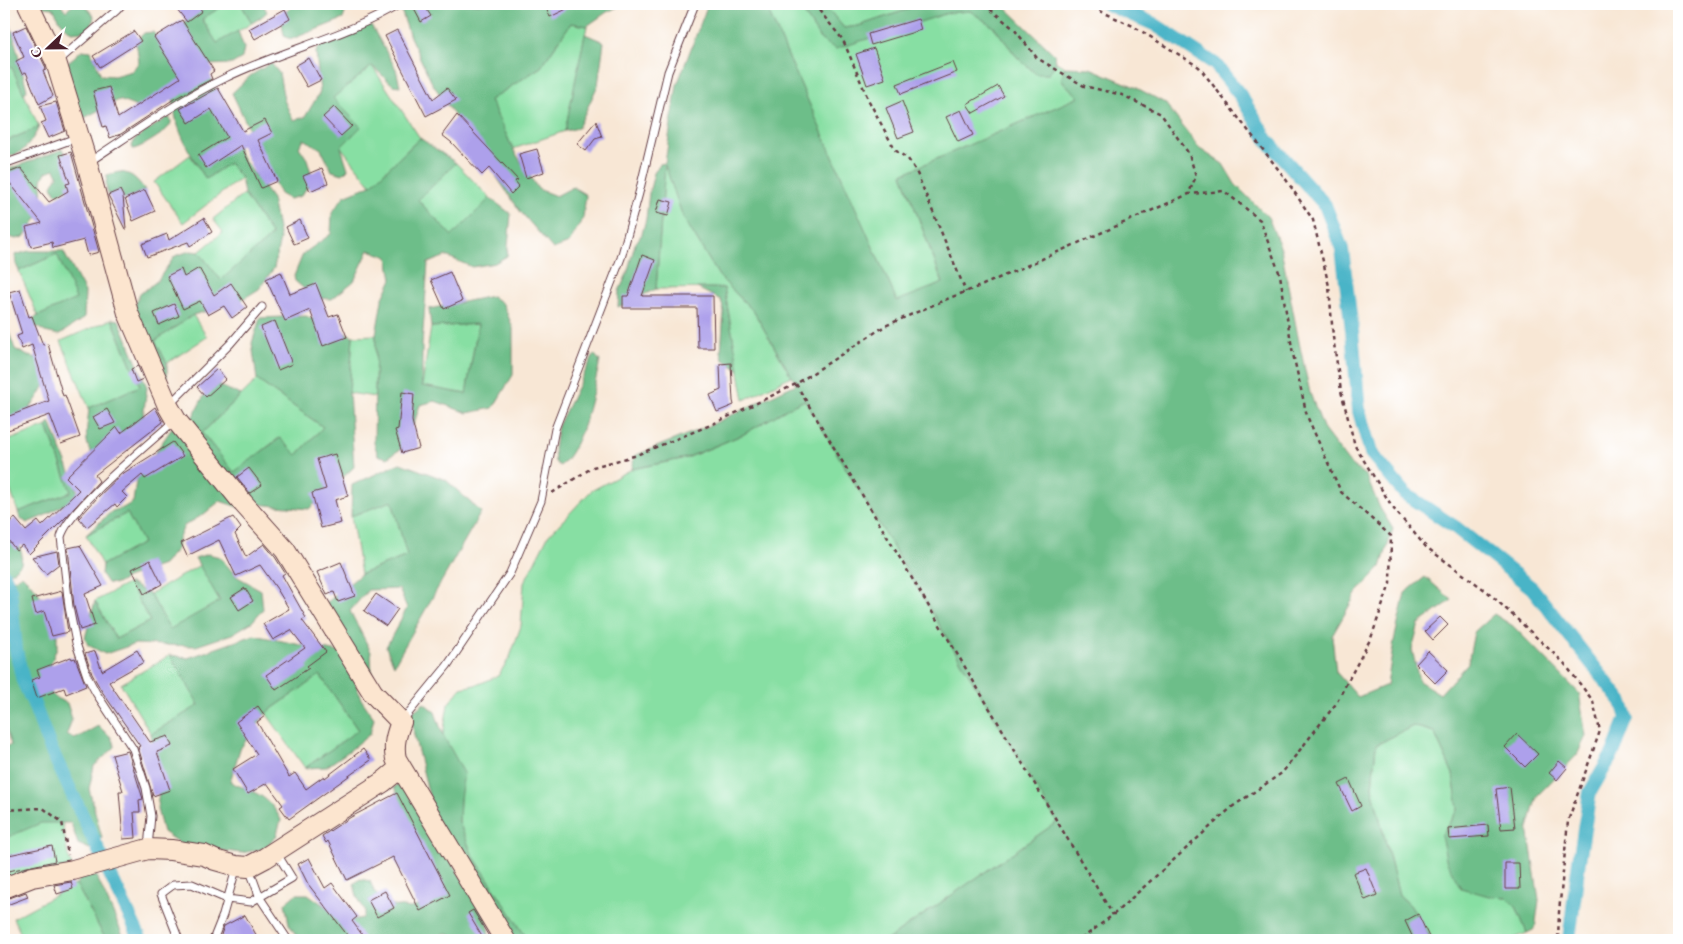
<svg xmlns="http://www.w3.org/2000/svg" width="1683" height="944" font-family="'EB Garamond',serif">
<rect width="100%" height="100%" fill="#fff"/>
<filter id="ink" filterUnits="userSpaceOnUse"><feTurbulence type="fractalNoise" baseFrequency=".02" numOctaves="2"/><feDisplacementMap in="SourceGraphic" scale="10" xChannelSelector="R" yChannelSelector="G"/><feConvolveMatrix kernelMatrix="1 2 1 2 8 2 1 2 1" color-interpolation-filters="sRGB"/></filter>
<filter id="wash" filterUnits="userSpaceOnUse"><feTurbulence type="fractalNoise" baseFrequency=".0096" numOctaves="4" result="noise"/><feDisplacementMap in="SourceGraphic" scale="20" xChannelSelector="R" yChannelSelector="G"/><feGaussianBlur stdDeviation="1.12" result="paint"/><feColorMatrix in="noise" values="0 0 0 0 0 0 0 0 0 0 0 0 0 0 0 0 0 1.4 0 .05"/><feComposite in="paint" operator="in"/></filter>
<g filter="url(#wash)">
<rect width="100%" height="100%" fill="#f8e7d5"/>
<!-- green -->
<path fill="#87dfa3" stroke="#687f67" d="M226,4H241L252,23L217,44L202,18Z
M765,4H798L821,40L948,13L970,11L994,27L1017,57L1049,74L1056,62L1065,67L1061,81L1080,97L902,174L943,284L897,302Z
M824,4H913L909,9L858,26L844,28Z
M571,23L587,26L565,131L513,149L490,100L541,67Z
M11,65L39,127L4,142V69Z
M372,66L420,138L371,185L341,147L332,98Z
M190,155L206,179L229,163L241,178L183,223L154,182Z
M456,163L490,198L452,236L417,200Z
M665,164L683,217L719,276L754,312L791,376L744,400L724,288L656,289Z
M244,194L272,235L221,281L199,252L223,232L213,219Z
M57,254L77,299L38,316L19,271Z
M193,315L207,337L167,363L155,341Z
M112,319L140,386L89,408L61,341Z
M478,324L466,394L422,386L431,327Z
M376,335L375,397L349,393L353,336Z
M257,380L323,427L297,455L279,438L234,473L202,433Z
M805,400L1057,822L887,940H528L472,854L459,822L460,799L443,735L448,704L461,688L479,684L498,676L510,657L521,626L524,583L548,536L591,491L632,469L687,458L744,434L790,407Z
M47,426L71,492L18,512L4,472V442Z
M392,500L407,556L361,574L351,516Z
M127,513L143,543L102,565L86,535Z
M200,565L220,601L170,630L150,594Z
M129,583L150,621L116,639L95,601Z
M170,655L200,705L151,734L121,684Z
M320,675L358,730L305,768L266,713Z
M1413,726L1434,732L1453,774L1458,809L1441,836L1489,896L1507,897L1516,906L1527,933L1510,940H1432L1410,905L1399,895L1372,788L1376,745Z
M4,810L62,822L68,856L72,866L4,894Z
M76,884L106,940H24L13,918Z"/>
<!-- forest -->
<path fill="#6dbe89" stroke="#5c6e5a" d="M35,4H60L66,11L74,4H83L94,16L92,26L83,31L71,32L61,22L53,8L36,6Z
M191,4H226L202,19L217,43L238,31L244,48L242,58L232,64L204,65L183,30Z
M241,4H263L267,12L260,18L252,23Z
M295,4H345L347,7L343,19L292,39L285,37C280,23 282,12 295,4Z
M406,4H624L607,12L587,26L571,23L541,67L490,100L513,149L538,189L556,196L573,187L586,195L583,218L569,243L553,249L520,211L432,83L410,37L401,10Z
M708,4H765L897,301L943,283L902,174L1079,97L1061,80L1065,67L1090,68L1135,87L1165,103L1200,149L1223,164L1235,184L1268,217L1281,249L1300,347L1310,393L1324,430L1350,464L1366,476L1380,508L1393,529L1381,567L1356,594L1332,636L1336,672L1358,697L1387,685L1394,641L1405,593L1425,577L1452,600L1419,624L1412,649L1419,681L1440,694L1468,663L1474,632L1494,614L1513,626L1579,693L1586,736L1577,755L1537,796L1528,828L1539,900L1535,929L1527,933L1516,906L1507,897L1489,896L1461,888L1447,863L1441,836L1458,809L1453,774L1434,732L1413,726L1376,745L1372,788L1399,895L1410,905L1432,940H887L1057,822L805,400L790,407L744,434L686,458L632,469L634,456L713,424L796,384L754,312L719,276L683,217L665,165L656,289L618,307L619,291L627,274L635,244L642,234L646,219L649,193L654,173L660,164L665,163L677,85Z
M798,4H824L844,28L858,26L909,9L913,4H1002L1055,55L1056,62L1049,74H1036L1017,57L994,27L970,11L948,13L836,49L821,40Z
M4,20L10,22L27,90L24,94L11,66L4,69Z
M371,25L396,69L400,86L393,85L372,66L333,98L361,127L341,147L348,169L343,174L332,171L321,149L304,139L299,147L307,159L313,179L301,196L289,199L280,194L232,93L250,76L271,63L279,73L284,100L293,120L305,117L320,92L316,52L321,45L341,39L361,27Z
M153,32L183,77L142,109L119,100L82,119L65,65L82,50L91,51L101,75L114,76L132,71L139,62L136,41L144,33Z
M585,34L604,42L598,85L578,128L565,131Z
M202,75L213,81L221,111L241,156L272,199L280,239L274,268L259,289L238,302L193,315L155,341L167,363V377L163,379L133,309L140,294L157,281L175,256L190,251L199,252L221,280L272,235L244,194L241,178L229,163L206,179C191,156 170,122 174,93Z
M169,117C171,121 172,121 170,125C167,132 141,148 133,149L132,146L135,139L165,119Z
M39,127C30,143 25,155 4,157V142Z
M420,138L456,163L418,200L452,236L490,198L511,214L507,256L495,263L472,267L446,256L428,263L422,345V386L466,394L478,324L431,327L429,309L492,296L503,304L513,328V375L493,408L467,413L435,401L420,405L407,445L387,458L378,455L374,443L376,335L382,300L392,279L388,257L369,250L354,281L332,299L315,298L295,281L294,276L303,254L331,234L332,213L344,196L371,185Z
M63,149L73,168L71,187L59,194L55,193L52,186L58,175L55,169L46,172L42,180L43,210L24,237L16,239L4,235V171Z
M119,172C132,173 137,179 145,190L124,199L120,190L108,195L106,186L107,175Z
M29,251H63L85,292L84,318L59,335L45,332L31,323L33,319L38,316L76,299L57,254L19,271L16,264L15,255Z
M697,288H724L739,370L723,359L721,351L724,312L721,300Z
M306,316L353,336L349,393L354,467L309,509L247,503L187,428L211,382L241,395L202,433L234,472L280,438L297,455L323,427L257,380L252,343L260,318Z
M112,319L119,320L147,387L141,433L93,455C82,442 88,424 89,408L140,386Z
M4,326L8,330L15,349L28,356L46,360L50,374C39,399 29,414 4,426Z
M594,354L600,361C593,390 583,447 560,466L555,462L554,449L558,426Z
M50,422L79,495L46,515L27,523L20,518L18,512L71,492L47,426Z
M174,425L241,508L220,501L204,514L184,526L178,540L177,549L163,565L127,578L117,584L107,583L101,574L102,565L143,543L127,513L86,535L112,511L123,508L133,502L136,481Z
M400,463L446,480L481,512L394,665L386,647L407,608L399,589L368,590L350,611L371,652L372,676L324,605L361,574L407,556L392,501L351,516L352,485Z
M4,510L22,554L21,564L12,572L4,573Z
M208,554L220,557L236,576L261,590L263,609L252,622L232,634L196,646L135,644L105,654L88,645L85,638L95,601L116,639L150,621L129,583L150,594L170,629L220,601L195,558Z
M22,575L37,590L57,629V647L43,685L56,698L67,703L72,719L67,734L75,739L98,726L111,737L115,747L94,766L89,789L102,838L90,849L78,844L71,823H41L8,837L4,843V747L11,745L4,723V585Z
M254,635L315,648L341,652L349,664L361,699L374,718L370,734L349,751L326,767L305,768L358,730L320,675L266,713L240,749L230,782C255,793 268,794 281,820L276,837L263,849L241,853L182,845L163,832L157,809L160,781L151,734L199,705L170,655L188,658Z
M424,703L435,712L443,735L464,773L460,799L459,822L472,854L528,940H504L434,816L414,735L411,713Z
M401,783L488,919L489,938L485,940H454L452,936L446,933L432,940H299L289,924L285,903L296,894H308L346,921L363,918L365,911L357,896L354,884L360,879L370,881L374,891L385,905L411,908L445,898L394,787Z
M84,872L96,875L125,940H106L76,884Z"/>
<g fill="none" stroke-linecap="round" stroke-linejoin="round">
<!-- canal -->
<path stroke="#49b4c7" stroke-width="14" d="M1107,4L1154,24L1215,64L1240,95L1268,141L1325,205L1342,249L1352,330L1359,411L1371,453L1405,494L1455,527L1532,588L1622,702L1627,718L1613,753L1590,792L1579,861L1569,940
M4,575L10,589L16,650L23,681L33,702L50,747L141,940"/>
</g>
<g id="blocks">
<!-- building -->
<path fill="#ada0eb" d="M173,4H197L202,11L187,22Z
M423,4L431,16L421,22L414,9Z
M544,4H577L550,17Z
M285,9L290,19L255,39L249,29Z
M918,19L921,30L871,45L868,34Z
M182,20L214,71L210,74L212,79L174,99L121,134L110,138L106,126L103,127L93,91L109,87L118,118L180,78L154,37Z
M26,26L45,66L46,70L43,71L53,96L39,104L26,72L22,74L16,61L24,57L13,32Z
M397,30L433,99L447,88L456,100L426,116L385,36Z
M134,31L141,41L100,67L93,56Z
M874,48L885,79L867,85L856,54Z
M309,58L321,80L307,87L295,66Z
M953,62L957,72L901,94L897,84Z
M998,86L1004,96L973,113L967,104Z
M218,88L243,131L265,120L272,133L258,140L277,181L261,188L241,145L206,168L198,155L227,137L211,109L189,123L180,109Z
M902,101L914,132L898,138L886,108Z
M56,102L65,131L48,138L41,123L46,121L40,106Z
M334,107L352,126L341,136L323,117Z
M961,110L973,135L958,142L946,117Z
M457,115L518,180L515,181L519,186L511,194L489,168L482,175L451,142L442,135Z
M596,121L602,137L595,139L586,151L577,144Z
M537,149L544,172L526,178L519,154Z
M71,152L99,252L88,255L84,240L53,248L52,242L31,247L26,227L42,223L5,177L11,172L21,168L49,202L68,191L66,184L70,183L60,155Z
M322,168L328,183L310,191L303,176Z
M120,190L123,196L126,229H125L108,195Z
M145,190L155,211L133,221L125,199Z
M660,199L672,202L668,216L656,213Z
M204,218L212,232L190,246L188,242L147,257L142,244L167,234L169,240Z
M300,220L308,238L294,244L286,227Z
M642,255L655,260L642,296H713L714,348H698L697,308H623V296H628Z
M199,268L214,295L231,283L247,307L232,318L224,306L208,315L200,301L183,309L167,276L181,269L184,277Z
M281,272L290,294L316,284L329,317L338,314L347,337L323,346L310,310L285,321L266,279Z
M450,272L462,301L444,309L431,280Z
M20,289L29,317L32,316L43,345L48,344L63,396L65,395L80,437L61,444L50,415L8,430L4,418L49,401L32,345L22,349L17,336L22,334L9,292Z
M174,304L179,316L159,325L154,313Z
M275,321L292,364L278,370L261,327Z
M731,363L733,401L734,405L717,412L710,395L721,390L720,364Z
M138,366L143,379L136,382L131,369Z
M217,369L226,379L206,397L197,387Z
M402,392L414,394L412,421L419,448L402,453L395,430L398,429Z
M155,407L163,422L95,475L99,481L66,517L29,554L22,545L16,550L4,535V527L15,518L26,531L38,521L42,526L79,490L66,477L117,427L121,433Z
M107,409L115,423L100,429L93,417Z
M173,442L183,456L145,479L142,475L122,492L127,497L117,507L115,504L87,527L79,518L97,498L122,474Z
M335,454L348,496L335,500L341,523L321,528L312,493L326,489L317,459Z
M249,468L262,485L250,493L237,477Z
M233,517L241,528L235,534L246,557L264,544L275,557L285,573L282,575L306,618L302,620L326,652L307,666L309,668L276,690L266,675L305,648L291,630L273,640L263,624L289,609L277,589L260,565L236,576L219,540L187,556L181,543Z
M82,545L80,546L103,586L85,594L95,625L80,630L74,606L68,548Z
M57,551L59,564L46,574L32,557Z
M150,560L162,584L144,594L132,569Z
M341,562L355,596L338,602L334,592L327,595L317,572Z
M245,588L253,601L239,610L231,597Z
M62,591L68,632L52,636L44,611L36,614L32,599Z
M376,594L398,609L386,626L364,611Z
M1440,617L1448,625L1433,640L1425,631Z
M137,650L144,662L109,682L150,742L168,736L172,746L157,752L170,790L153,796L138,747L140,746L101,690L92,674L85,654L95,651L102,671Z
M1428,651L1448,670L1435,683L1416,664Z
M71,657L72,659L75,658L86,686L66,694L64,688L37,698L31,680L40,677L37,670Z
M258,706L265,716L257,722L289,777L295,773L306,789L324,776L325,778L363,749L371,760L289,819L280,807L283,805L267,783L248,794L233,769L257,754L236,722Z
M1517,734L1538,754L1525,767L1505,747Z
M128,751L143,799L139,800L140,812H134L136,838L123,839L119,791H123L112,755Z
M1559,761L1567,768L1557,780L1549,773Z
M1349,779L1361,806L1352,811L1339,784Z
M1510,787L1515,828L1501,829L1496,789Z
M397,793L450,895L420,911L393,857L347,880L328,841L326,843L322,836L351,817Z
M1488,825L1489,836L1449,839L1448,829Z
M52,846L55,861L4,872V856Z
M309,858L325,888L332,883L357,917L352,921L366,940H351L308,884L298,864Z
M1505,863H1519L1520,889H1505Z
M1366,868L1377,895L1365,900L1353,873Z
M71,882L73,889L57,894L54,885Z
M385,891L394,908L377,917L368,900Z
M26,892L28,897L4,906V900Z
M473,910L491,940H484L468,913Z
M1418,914L1429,937L1423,940H1414L1405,921Z
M245,915L259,940H224L221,935L224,926Z"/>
</g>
</g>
<g filter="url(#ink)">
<use href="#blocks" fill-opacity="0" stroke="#643d44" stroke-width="1"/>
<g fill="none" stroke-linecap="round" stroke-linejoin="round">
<defs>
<path id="lane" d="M4,5L5,4
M57,62L117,10L122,4
M89,162C133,133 177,101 225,78C282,50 346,37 400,4
M4,164L76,138
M170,404L230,344L262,307
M402,721L447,666L510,573L541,501L555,429L621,258L639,193L668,72L695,4
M148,847L151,816L146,788L133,749L96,693L87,676L76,643L69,607L61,537C68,509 149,444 174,421
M249,868L260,898L288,940
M179,940L161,894L173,885L192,884L227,899L251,902L292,878L276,852
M213,940L223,915L236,869"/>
<path id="secondary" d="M28,4L56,62L87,163L128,313L168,406L176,420L243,503L285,550L373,693L401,722C396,735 393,745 396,759L505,940
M4,888L32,877L73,870L148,849L171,850L204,855L215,860L236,866L248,867L265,858L383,782L400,768"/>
</defs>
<!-- lane casing -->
<use href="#lane" stroke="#643d44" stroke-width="9"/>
<!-- secondary casing -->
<use href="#secondary" stroke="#643d44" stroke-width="22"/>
<!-- path -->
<path stroke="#643d44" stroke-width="2.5" stroke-dasharray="4 4" stroke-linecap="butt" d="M814,4L843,40L869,101L895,150L908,159L916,171L966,292
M984,4L1014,29L1037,58L1084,86L1122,95L1161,114L1189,154L1196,176L1189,193
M1085,4L1133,26L1199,67L1285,178L1313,220L1329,286L1333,337L1341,391L1355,446L1393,508L1426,547L1489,593L1564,663L1593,701L1600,731L1568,821L1559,912L1558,940
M796,384L1113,915
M552,493L593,467L634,456L713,424L796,384L885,326L947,299L983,285L1189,194L1224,191L1260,220L1280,275L1293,354L1307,416L1341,492L1391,536L1390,584L1371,638L1335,705L1282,773L1232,807L1113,915L1080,940
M4,810L43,808L62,822L68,855"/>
<!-- lane -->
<use href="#lane" stroke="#fff" stroke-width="7"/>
<!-- secondary -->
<use href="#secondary" stroke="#fce5cf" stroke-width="20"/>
</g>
</g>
<!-- margin -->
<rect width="1683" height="944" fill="none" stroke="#fff" stroke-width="20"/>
<!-- north arrow -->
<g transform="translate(48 48) rotate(248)" stroke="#ffffff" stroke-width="4" paint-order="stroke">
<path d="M0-4L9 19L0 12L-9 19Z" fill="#4a1f2b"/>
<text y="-8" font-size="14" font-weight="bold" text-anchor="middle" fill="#4a1f2b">С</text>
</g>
</svg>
